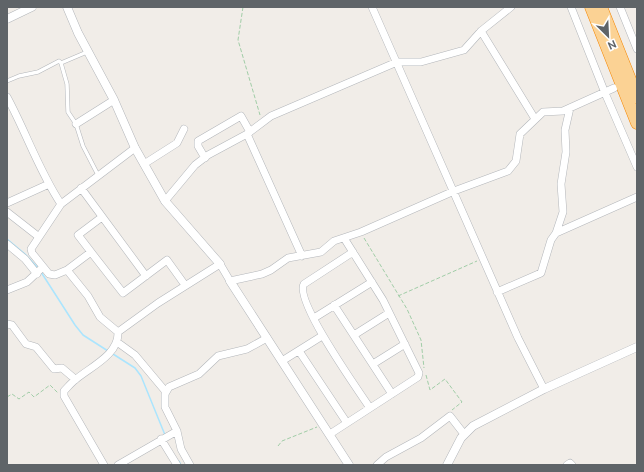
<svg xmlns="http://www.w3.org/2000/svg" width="644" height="472" font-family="Ubuntu,sans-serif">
<rect width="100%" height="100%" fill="#f1ede8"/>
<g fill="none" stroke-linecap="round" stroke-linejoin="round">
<!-- stream -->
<path stroke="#abe5fe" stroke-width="1.5" d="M7,239L25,254L38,268
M41,272L75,325L83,335L108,351
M113,354L135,368L141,376L165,435
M179,461L181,465"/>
<defs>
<path id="service" d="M87,52L61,63L67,84L68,112L76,124L83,146L98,175
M7,81L19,76L38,72L59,61L61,63"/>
<path id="minor" d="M372,7L518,338L544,389
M571,7L605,93L637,167
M620,7L637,49
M481,31L535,119
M7,97C26,132 39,171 61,204
M76,124L114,100
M247,134L302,256
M205,158L198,146V141L241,116L250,132
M144,164L177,143L184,129
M81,188L146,276
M165,201L195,165L208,155L247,134L271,116L397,62H421L464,50L481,31L511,7
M7,203L49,184
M7,212L39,237
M556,233L563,212L561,184L566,152L565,130L570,108
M7,244L25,259L37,274
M91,252L78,235L102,217
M353,252L304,284C294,300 358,390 370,408
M67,270L91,252L123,293L167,260L185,285
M7,290L27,282L43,267
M497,292L541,273L551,240L556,233L637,197
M334,305L392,394
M314,318L372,282
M7,324L12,325L26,344L36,347L54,369L62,368L75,379
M118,332L158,303L220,264L230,281L262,274L271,270L288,258L321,252L334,241L361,232L454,191L508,171L516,161L520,134L543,112L563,111L614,88
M354,335L389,313
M117,342L135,355L166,392
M299,351L347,423
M282,361L322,336
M373,364L405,344
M330,434L418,377L419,373L383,300L344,238
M161,439L177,465
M104,465L64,396V391C68,387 71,383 75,380C90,367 119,355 118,332L100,317L88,296L67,270L55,275L49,274L32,253L31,249L61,204L135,148
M118,465L177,431
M190,465L181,449L177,431L165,407V394L169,387L199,374L218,356L247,349L267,338
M377,465L386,457L421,438L450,416L464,434
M567,465L570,463L572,465"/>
<path id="tertiary" d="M67,7L78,33L114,100L135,148L165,201L220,264
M7,19L32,7
M230,281L349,465
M447,465L461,438L473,426L544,389L637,347"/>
<path id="motorway" d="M591,7L637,123
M601,7L637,97"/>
</defs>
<!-- service casing -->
<use href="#service" stroke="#b3b6ba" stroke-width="4.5"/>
<!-- minor casing -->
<use href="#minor" stroke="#b3b6ba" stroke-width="8"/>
<!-- tertiary casing -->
<use href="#tertiary" stroke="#b3b6ba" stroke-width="9"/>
<!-- motorway casing -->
<use href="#motorway" stroke="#f58704" stroke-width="13"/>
<!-- path -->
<path stroke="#a1cda7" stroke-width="1" stroke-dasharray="4 2" stroke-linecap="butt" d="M243,7L238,40L260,115
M364,238L407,309L421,340L424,368
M398,296L477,261
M426,375L430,390L445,379L462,402L452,410
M7,397L12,394L19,399L29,392L34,397L50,385L58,393
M278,446L282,441L317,427"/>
<!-- service -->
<use href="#service" stroke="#fff" stroke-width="3.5"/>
<!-- minor -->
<use href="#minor" stroke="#fff" stroke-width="7"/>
<!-- tertiary -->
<use href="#tertiary" stroke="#fff" stroke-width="8"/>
<!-- motorway -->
<use href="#motorway" stroke="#fbd294" stroke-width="12"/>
</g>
<!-- border -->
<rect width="644" height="472" fill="none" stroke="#5f6468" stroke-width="16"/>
<!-- north arrow -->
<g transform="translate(608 36) rotate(156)" stroke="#ffffff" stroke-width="3" paint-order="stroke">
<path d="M0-3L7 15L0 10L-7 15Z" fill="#5f6468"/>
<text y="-6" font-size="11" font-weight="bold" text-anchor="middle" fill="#5f6468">N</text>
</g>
</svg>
